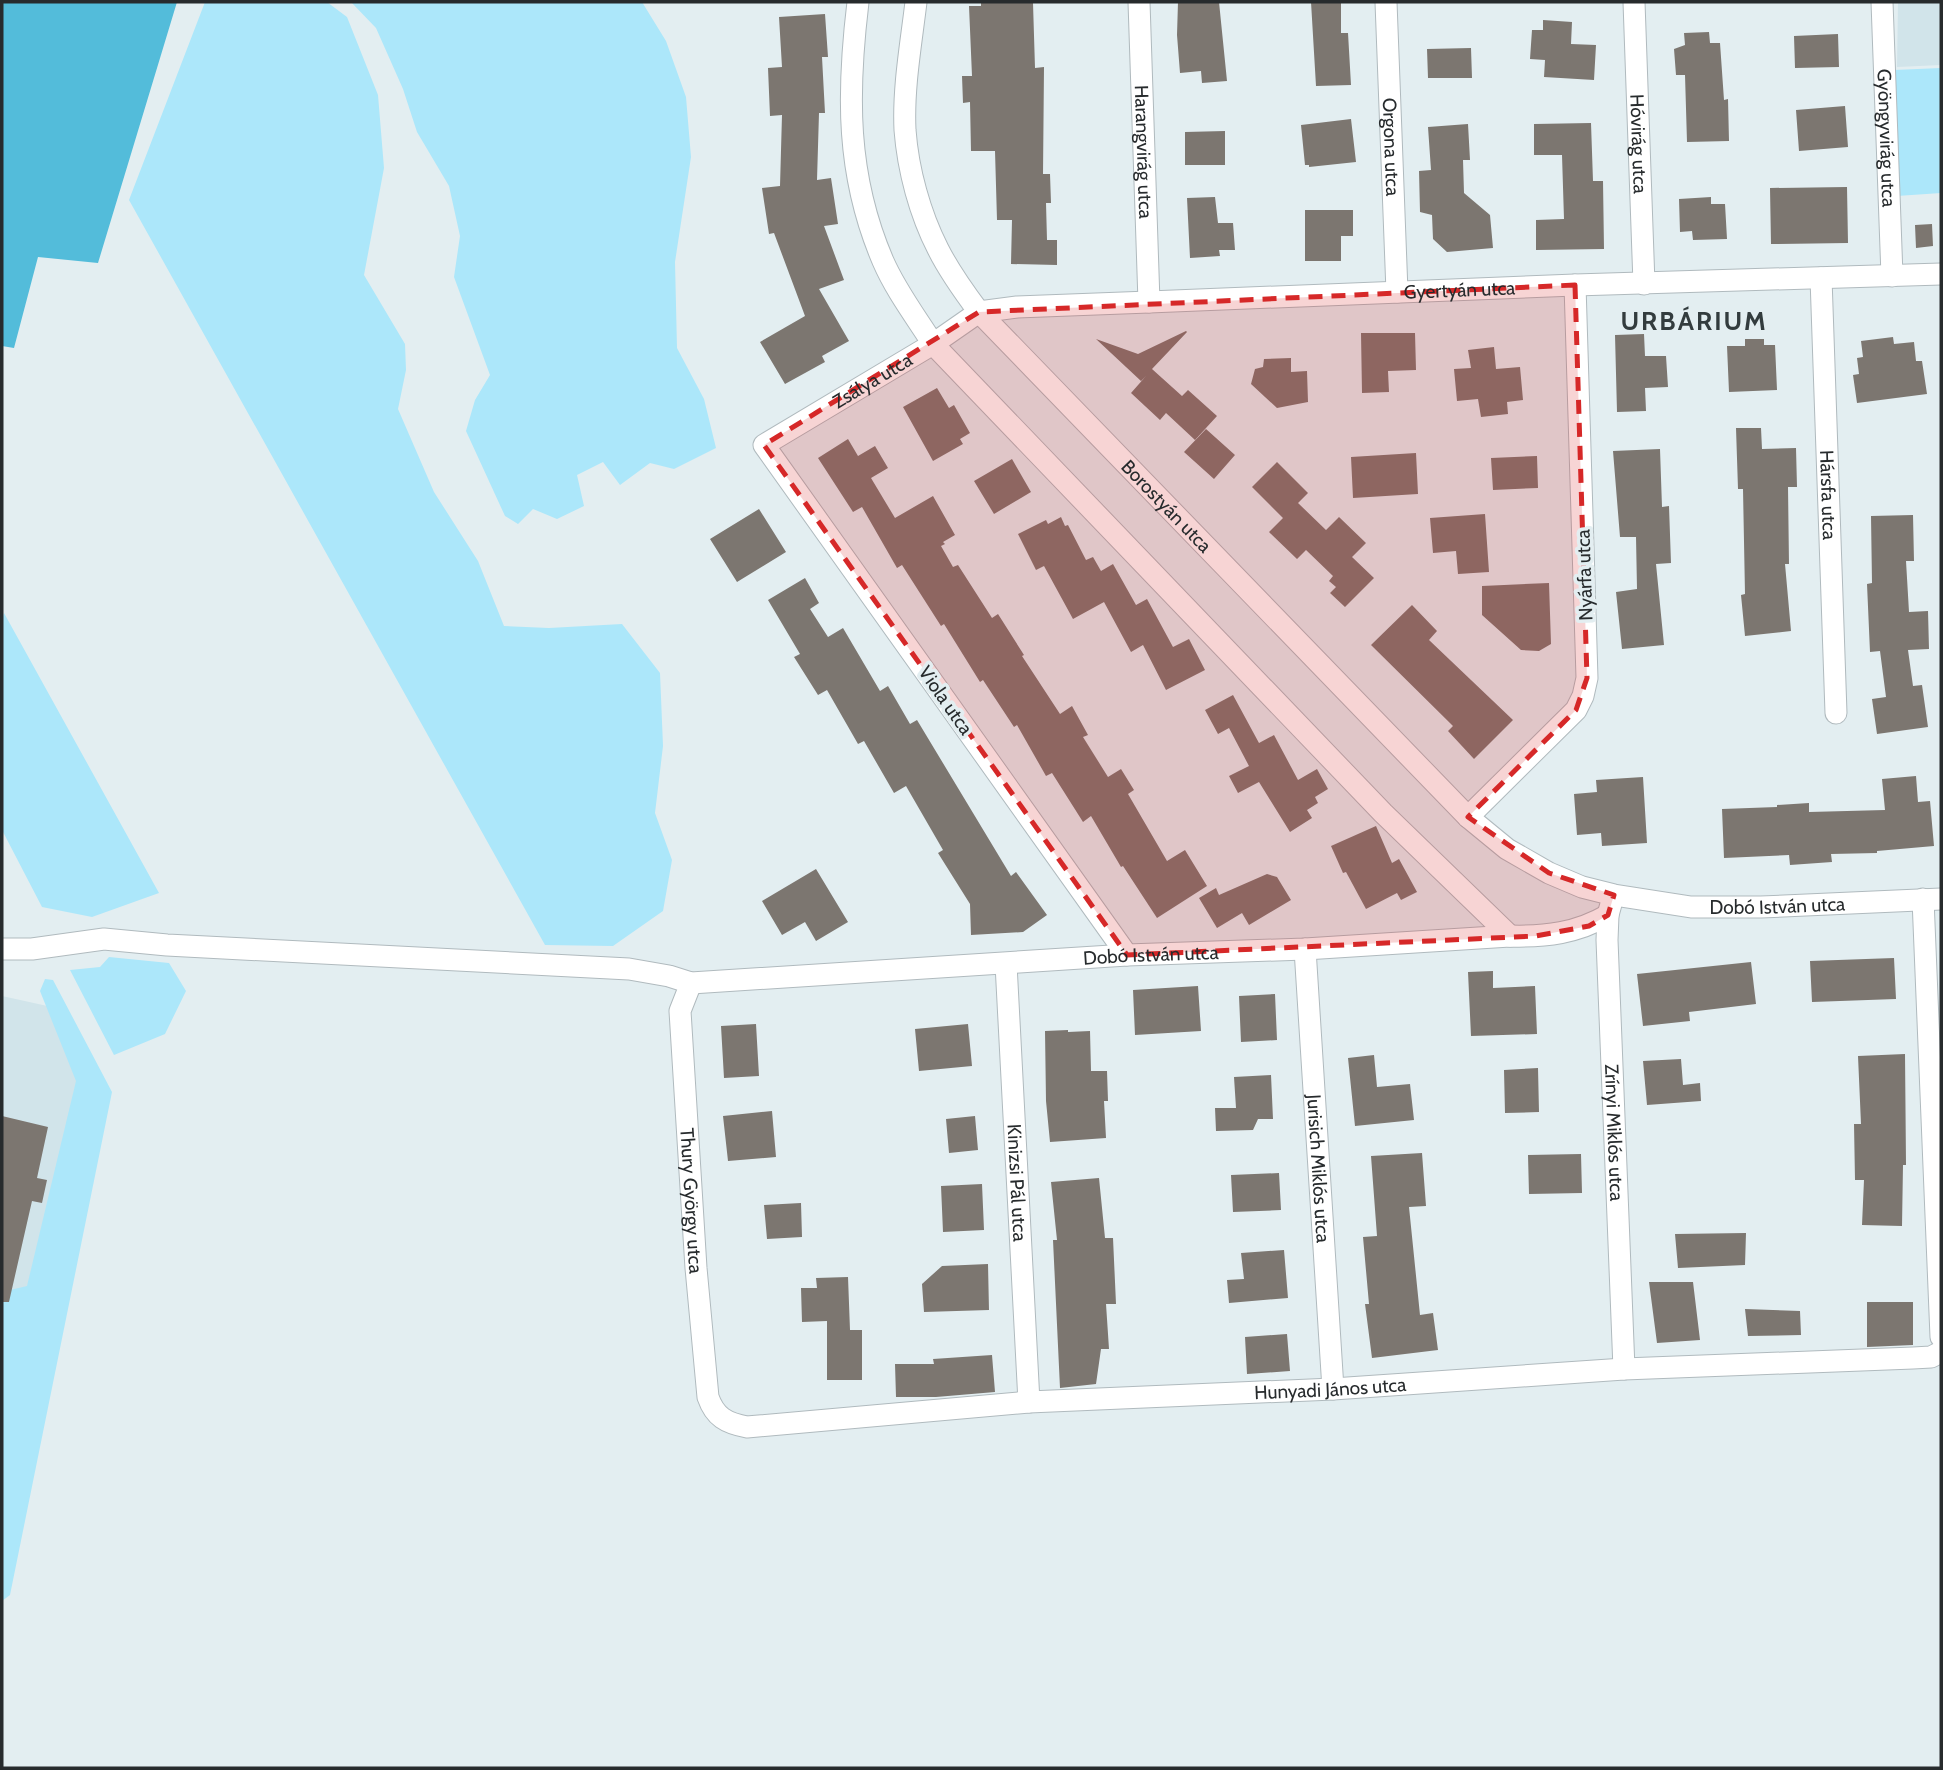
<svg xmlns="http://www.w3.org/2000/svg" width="1943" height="1770" font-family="Cabin,sans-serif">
<rect width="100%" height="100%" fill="#e3eef1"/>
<!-- built -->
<path fill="#d1e4ea" d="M1898,2H1941V65L1897,67Z
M2,996L61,1009L94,1080L2,1378Z"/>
<!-- green -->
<path fill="#ace7fa" d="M205,2H327L347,17L378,95L384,168L364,275L405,344L406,370L398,409L434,492L478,561L504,626L549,628L622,624L660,673L663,746L655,813L672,860L663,911L613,946L545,945L129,200Z
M351,2H642L666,41L686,97L691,157L675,262L677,348L704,399L716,448L674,469L650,463L620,485L603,462L577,475L584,506L557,519L533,509L518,524L505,516L466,431L475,400L490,375L454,277L460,236L449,186L417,132L403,89L376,28Z
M1941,68V193L1897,196L1894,70Z
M4,613L159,893L92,917L42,907L2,830V621Z
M109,957L169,963L186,991L165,1034L114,1055L70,970L100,967Z
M45,979L53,980L112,1092L10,1595L2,1601V1288L10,1290L27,1286L76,1081L40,991Z"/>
<!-- water -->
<path fill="#53bcda" d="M2,2H177L98,263L38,257L14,348L2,346Z"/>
<!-- building -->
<path fill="#7c7670" d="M981,2L1033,3L1035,68L1044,67L1043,174H1050L1051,203H1046L1047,240H1057V265L1011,264L1012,220H997L995,151H971L970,102L963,103L962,76H972L969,6H981Z
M1178,2H1219L1227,81L1202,83L1201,71L1180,73L1177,35Z
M1311,2H1341V33H1348L1351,85L1316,86Z
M825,14L828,57H822L825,113H819L817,180L831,178L838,224L824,226L844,280L819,289L849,341L822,356L825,362L785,384L760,342L805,316L774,233L769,234L762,188L780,186L782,115L770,116L768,68L782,67L779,17Z
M1543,20L1572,22L1571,44L1596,45L1594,80L1544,77L1545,60L1530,59L1532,30H1543Z
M1709,32L1710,43H1720L1724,100L1728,99L1729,141L1687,142L1685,75H1676L1674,49L1685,45L1684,33Z
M1838,34L1839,67L1795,68L1794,36Z
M1471,48L1472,78H1428L1427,49Z
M1845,106L1848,147L1799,151L1796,110Z
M1351,119L1356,162L1309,167V165H1305L1301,125Z
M1591,123L1593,181H1603L1604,249L1536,250V220L1564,219L1562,155H1534V124Z
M1468,124L1470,160H1463L1464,193L1490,215L1493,248L1447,252L1433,239L1432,215L1420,212L1419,171L1431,170L1428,127Z
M1225,131V165H1185V132Z
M1847,187L1848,243L1771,244L1770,188Z
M1215,197L1218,223H1233L1235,250H1219L1220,256L1190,258L1187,198Z
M1711,197V204H1725L1727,239L1693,240L1692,231L1680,232L1679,199Z
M1305,210H1353V236H1341V261H1305Z
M1932,224L1933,246L1916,248L1915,225Z
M1186,331L1187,332L1152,369L1182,396L1188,390L1217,416L1195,440L1166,413L1160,420L1131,393L1146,376L1141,381L1096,339L1138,354Z
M1361,333H1415L1416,370L1388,371L1389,392L1362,393Z
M1644,334L1645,356H1666L1668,387L1645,388L1646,411L1617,412L1615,335Z
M1893,337L1894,344L1914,342L1916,361H1922L1927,394L1857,403L1853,375L1859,374L1857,358L1863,357L1861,341Z
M1745,339H1764V345H1775L1777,390L1729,392L1727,346H1745Z
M1494,347L1496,369L1520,367L1523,400L1507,402L1508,414L1481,417L1478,399L1457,401L1454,369L1471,368L1468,350Z
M1291,358V372L1307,371L1308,402L1277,408L1251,384L1255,369L1263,367L1264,359Z
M937,388L949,408L954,405L970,433L960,439L963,444L933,461L903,407Z
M1736,428H1761L1762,449L1796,448L1797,487H1788L1789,564H1785L1791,631L1745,636L1741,595L1745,594L1743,489H1738Z
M1206,429L1235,455L1214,479L1184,452Z
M848,439L858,456L875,446L888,468L871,478L895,518L933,496L955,535L943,542L945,544L941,546L953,567L958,565L992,618L998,614L1024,655L1022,656L1060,714L1072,706L1088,735L1083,737L1108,777L1121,769L1134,790L1128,794L1167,861L1185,850L1207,886L1157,918L1123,866L1121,867L1091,816L1083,822L1052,773L1046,776L1017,725L1014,727L983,680L980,682L944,624L941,626L902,565L897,568L862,507L853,512L818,458Z
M1660,449L1662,507L1669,506L1671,563L1656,564L1664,645L1622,649L1616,592L1637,589L1636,537H1620L1613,451Z
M1416,453L1418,494L1353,498L1351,457Z
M1537,456L1538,488L1493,490L1491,458Z
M1012,459L1031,492L994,514L974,481Z
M1277,462L1308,493L1298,503L1326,530L1339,517L1366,543L1352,557L1374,578L1345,607L1330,593L1336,587L1329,581L1333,576L1306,550L1297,559L1269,532L1283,518L1252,487Z
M759,509L786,552L737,582L710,539Z
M1485,514L1489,572L1458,574L1456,551L1433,553L1430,518Z
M1913,515L1914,561H1906L1909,612L1928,611L1929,649L1908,650L1913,686L1922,685L1928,727L1877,734L1872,699L1886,697L1880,651L1870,652L1867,584L1872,583L1871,516Z
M1061,517L1065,526L1068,525L1086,560L1093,557L1101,571L1113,564L1136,605L1147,599L1173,647L1189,639L1205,670L1166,690L1143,645L1131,652L1104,602L1073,619L1044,566L1036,570L1018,534L1046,520L1048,524Z
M805,578L819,603L810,609L828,637L843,628L880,691L888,686L910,724L917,720L1011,876L1016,872L1047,915L1023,932L971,935L970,904L938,853L943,850L906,786L894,793L864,741L858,744L827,690L818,695L794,657L800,654L768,600Z
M1549,583L1551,644L1539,651L1521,650L1482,615V586Z
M1412,605L1437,631L1429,640L1513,720L1474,759L1448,731L1453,726L1371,645Z
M1233,695L1259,743L1274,735L1298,780L1317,769L1328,789L1315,797L1318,803L1307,810L1312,818L1290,832L1259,782L1238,793L1229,776L1249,766L1229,728L1218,734L1205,710Z
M1916,776L1918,802L1930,801L1934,846L1877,851V853L1831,854L1832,862L1790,865L1789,855L1724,858L1722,809L1777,807V805L1809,803V812L1885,810L1882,779Z
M1643,777L1647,843L1602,846L1601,833L1577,835L1574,794L1597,792L1596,780Z
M1376,826L1392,863L1399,859L1417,892L1401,900L1397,893L1366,909L1346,872L1343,873L1331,846Z
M816,869L848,922L816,941L805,922L782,935L762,901Z
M1267,874L1277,877L1291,900L1249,925L1242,913L1217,928L1199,898L1216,888L1219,895Z
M1894,958L1896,999L1812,1002L1810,961Z
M1751,962L1756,1004L1689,1012L1690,1021L1643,1026L1637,974Z
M1493,971V988L1535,986L1537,1034L1471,1036L1468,972Z
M1198,986L1201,1031L1135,1035L1133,990Z
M1275,994L1277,1040L1241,1042L1239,996Z
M756,1024L759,1076L724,1078L721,1026Z
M968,1024L972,1066L919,1071L915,1029Z
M1068,1030V1032L1090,1031L1091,1071H1107L1108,1101H1104L1106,1138L1050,1142L1046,1101L1045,1031Z
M1905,1054L1906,1165H1903L1902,1226L1862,1225L1864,1180H1855L1854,1124H1861L1858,1056Z
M1374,1055L1377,1087L1410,1084L1414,1120L1355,1126L1348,1058Z
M1681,1059L1683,1085L1700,1083L1701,1101L1647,1105L1643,1061Z
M1538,1068L1539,1112L1505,1113L1504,1070Z
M1271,1075L1273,1119H1258L1253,1130L1216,1131L1215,1108H1236L1234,1077Z
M772,1111L776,1157L728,1161L723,1116Z
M2,1116L48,1127L37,1178L47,1180L42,1203L32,1201L9,1302H2Z
M975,1116L978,1150L949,1153L946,1119Z
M1422,1153L1426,1206L1409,1207L1420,1315L1433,1313L1438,1350L1372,1358L1365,1304H1369L1363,1237L1377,1236L1371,1156Z
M1581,1154L1582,1193L1529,1194L1528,1155Z
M1279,1173L1281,1210L1233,1212L1231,1175Z
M1099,1178L1105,1238H1113L1116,1304H1106L1109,1349H1101L1096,1384L1060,1388L1053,1240H1057L1051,1182Z
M982,1184L984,1230L943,1232L941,1186Z
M801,1203L802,1237L767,1239L764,1205Z
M1746,1233L1745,1265L1678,1268L1675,1234Z
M1284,1250L1288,1298L1229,1303L1227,1280L1244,1279L1241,1253Z
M988,1264L989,1310L924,1312L922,1284L942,1266Z
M848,1277L850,1330H862V1380H827V1321L802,1322L801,1288H817L816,1278Z
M1649,1282H1693L1700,1340L1657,1343Z
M1867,1302H1913V1345L1867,1347Z
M1745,1309L1800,1311L1801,1335L1748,1336Z
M1287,1334L1290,1371L1247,1374L1245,1337Z
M992,1355L995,1392L936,1397H896L895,1364H934L933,1359Z"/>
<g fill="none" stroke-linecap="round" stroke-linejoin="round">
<defs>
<g id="street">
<path d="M858,2C847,93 846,175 883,261C896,291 916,317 933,344L1383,813L1510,936"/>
<path id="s1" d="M916,2C911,44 903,88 905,130C908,170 920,214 938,249C949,271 964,292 979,312L1468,817L1507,849L1549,873L1582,887L1614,895L1691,907H1761L1941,899"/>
<path id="s2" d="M1139,2L1149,302"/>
<path id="s3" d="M1386,2L1397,292"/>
<path id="s4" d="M1634,2L1644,284"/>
<path id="s5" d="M1882,2L1892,276"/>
<path id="s6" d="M1821,278L1836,713"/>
<path d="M1468,817L1576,710L1583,696L1587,678L1575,285"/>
<path d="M1923,899L1941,1337"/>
<path id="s7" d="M1611,904L1608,915L1607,940L1624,1369"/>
<path id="s8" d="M2,949H32L104,939L167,945L629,969L669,976L691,983L1127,955L1305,949L1510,936C1546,937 1577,933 1608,915"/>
<path id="s9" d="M1305,949L1333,1389"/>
<path id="s10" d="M1127,955L764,445L933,344L979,312L1017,307L1149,302L1575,285L1941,274"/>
<path id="s11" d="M1006,964L1029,1402"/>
<path id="s12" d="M691,983L680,1011L696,1268L708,1397C715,1417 726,1423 747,1427L1029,1402L1333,1389L1624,1369L1913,1358L1931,1357L1941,1352"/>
</g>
</defs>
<!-- street casing -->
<use href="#street" stroke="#b0babe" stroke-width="23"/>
<!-- street -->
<use href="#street" stroke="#fff" stroke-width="21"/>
</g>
<!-- marked area -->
<path fill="#d62828" fill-opacity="0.2" stroke="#d62828" stroke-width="5" stroke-dasharray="14 9" stroke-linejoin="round" d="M1575,285L1587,678L1576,710L1468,817L1549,873L1614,895L1608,915L1589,926L1536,936L1127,955L764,445L979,312Z"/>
<g text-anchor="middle" stroke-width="7" stroke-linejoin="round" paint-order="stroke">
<!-- street labels -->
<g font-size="19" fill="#272b2d" stroke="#e3eef1">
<text dy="7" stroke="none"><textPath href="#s5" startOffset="136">Gyöngyvirág utca</textPath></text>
<text dy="7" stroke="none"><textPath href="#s4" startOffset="142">Hóvirág utca</textPath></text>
<text dy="7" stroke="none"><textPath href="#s3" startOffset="145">Orgona utca</textPath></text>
<text dy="7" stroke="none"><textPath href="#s2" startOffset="150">Harangvirág utca</textPath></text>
<text dy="7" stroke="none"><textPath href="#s10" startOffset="1360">Gyertyán utca</textPath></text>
<text dy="7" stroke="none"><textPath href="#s10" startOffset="752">Zsálya utca</textPath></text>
<text dy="7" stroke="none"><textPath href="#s6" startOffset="217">Hársfa utca</textPath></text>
<text dy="7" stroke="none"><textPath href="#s1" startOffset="598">Borostyán utca</textPath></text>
<text transform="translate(1584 575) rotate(-92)" y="7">Nyárfa utca</text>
<text transform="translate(946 700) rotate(55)" y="7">Viola utca</text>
<text dy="7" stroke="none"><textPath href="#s1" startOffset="1363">Dobó István utca</textPath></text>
<text dy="7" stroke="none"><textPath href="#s8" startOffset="1153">Dobó István utca</textPath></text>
<text dy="7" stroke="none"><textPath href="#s7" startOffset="229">Zrínyi Miklós utca</textPath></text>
<text dy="7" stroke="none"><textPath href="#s9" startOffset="220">Jurisich Miklós utca</textPath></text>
<text dy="7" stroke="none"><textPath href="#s11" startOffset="219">Kinizsi Pál utca</textPath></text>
<text dy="7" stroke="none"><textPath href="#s12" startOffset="220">Thury György utca</textPath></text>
<text dy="7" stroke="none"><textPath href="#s12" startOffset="1054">Hunyadi János utca</textPath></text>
</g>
<!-- district labels -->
<g font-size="26" font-weight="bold" letter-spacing="2" fill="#333c3e" stroke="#e3eef1">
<text x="1694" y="330">URBÁRIUM</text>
</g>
</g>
<!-- border -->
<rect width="1943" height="1770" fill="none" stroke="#272b2d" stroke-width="7"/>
</svg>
